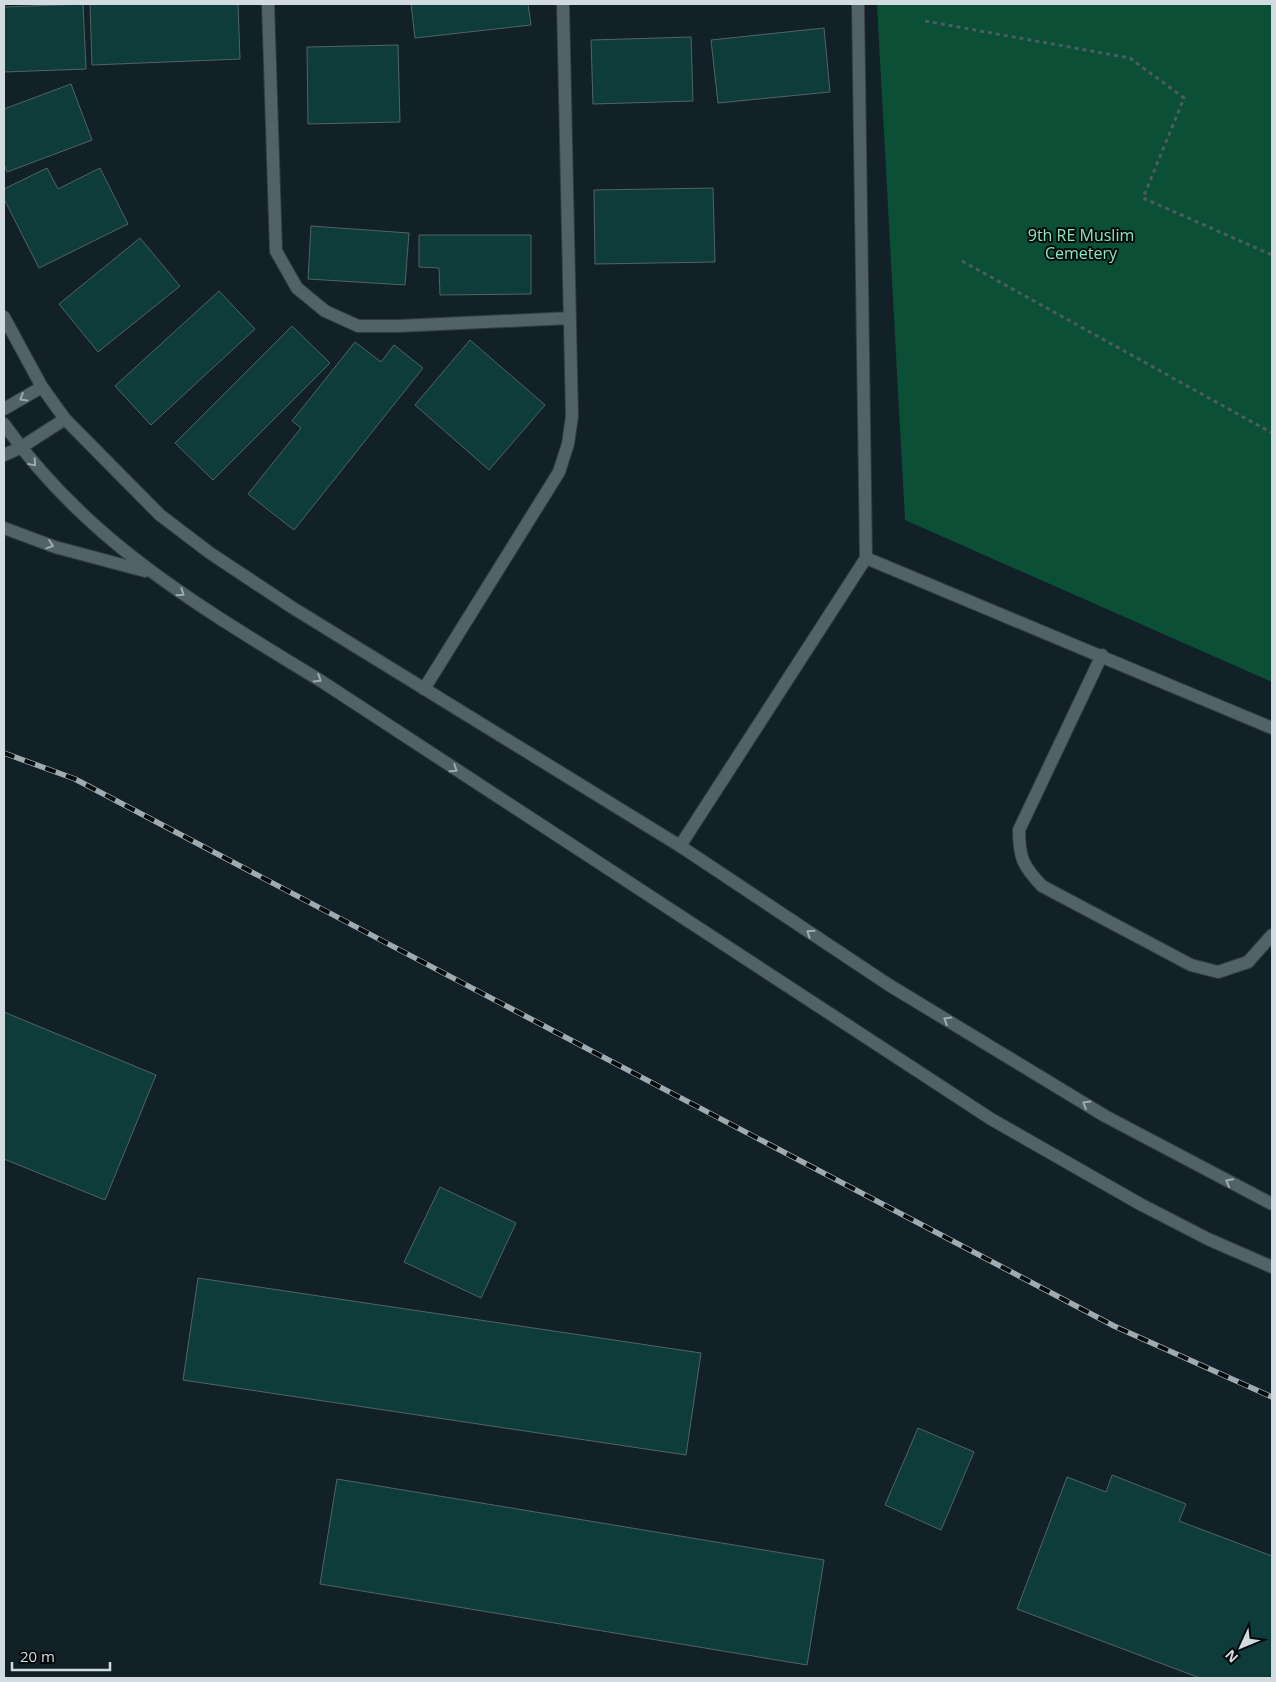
<svg xmlns="http://www.w3.org/2000/svg" width="1276" height="1682" font-family="'Open Sans',sans-serif">
<rect width="100%" height="100%" fill="#122127"/>
<!-- green -->
<path fill="#0b4f37" d="M877,4H1272V682L905,520Z"/>
<!-- building -->
<path fill="#0e3c3b" stroke="#516463" d="M83,4L86,69L4,72V7Z
M90,4H238L240,59L92,65Z
M411,4H528L531,25L415,38Z
M824,28L830,92L718,103L711,40Z
M691,37L693,101L593,104L591,40Z
M398,45L400,122L308,124L307,47Z
M71,84L92,140L7,172L4,164V109Z
M47,168L58,189L100,168L128,224L39,268L4,199V189Z
M713,188L715,262L595,264L594,190Z
M311,226L409,233L405,285L308,279Z
M419,235H531V294L440,295L439,268L419,267Z
M140,238L180,286L98,352L59,304Z
M219,291L255,329L151,425L115,386Z
M292,326L330,363L213,480L175,443Z
M470,340L545,405L489,470L415,405Z
M355,342L381,362L394,345L423,368L294,530L248,494L301,428L292,421Z
M4,1012L156,1075L105,1200L4,1159Z
M440,1187L516,1223L481,1298L404,1262Z
M198,1278L701,1353L686,1455L183,1380Z
M918,1428L974,1452L941,1530L885,1505Z
M1112,1475L1186,1504L1179,1521L1272,1556V1678H1200L1017,1609L1067,1477L1106,1492Z
M337,1479L824,1560L807,1665L320,1584Z"/>
<g fill="none" stroke-linecap="round" stroke-linejoin="round">
<defs>
<path id="minor" d="M268,4L276,251L297,288L325,311L358,326H398L570,318
M4,409L42,387
M4,455L20,448L65,419
M866,558L1272,728
M1102,655L1019,830C1019,858 1023,866 1042,886L1191,965L1218,972L1248,962L1272,935
M424,689L559,472L568,444L572,416L563,4
M680,846L866,558L858,4"/>
<path id="tertiary" d="M4,317L42,387L65,419L160,515L210,553L293,608L680,846L889,985L1105,1116L1272,1204
M4,424C87,542 200,607 321,681L991,1119L1140,1204L1208,1239L1272,1267
M4,528L55,547L145,571"/>
</defs>
<!-- minor casing -->
<use href="#minor" stroke="#333c42" stroke-width="14"/>
<!-- tertiary casing -->
<use href="#tertiary" stroke="#333c42" stroke-width="14"/>
<!-- path -->
<path stroke="#4e5b60" stroke-width="3" stroke-dasharray="4 4" stroke-linecap="butt" d="M925,21L1130,58L1184,98L1143,198L1272,255
M962,261L1272,433"/>
<!-- minor -->
<use href="#minor" stroke="#516269" stroke-width="12"/>
<!-- tertiary -->
<use href="#tertiary" stroke="#516269" stroke-width="12"/>
<defs>
<path id="rail" d="M4,753L75,779L1114,1326L1272,1397"/>
</defs>
<!-- rail casing -->
<use href="#rail" stroke="#a0abaf" stroke-width="5.5"/>
<!-- rail -->
<use href="#rail" stroke="#040a0c" stroke-width="4" stroke-dasharray="11" stroke-linecap="butt"/>
</g>
<!-- one-way arrows -->
<defs><path id="oneway-chevron" d="M-2-3.5L2.5 0L-2 3.5" fill="none" stroke-width="1.6" stroke-linecap="round" stroke-linejoin="round" transform="scale(1.25)"/></defs>
<g stroke="#9eabb0">
<use href="#oneway-chevron" transform="translate(23 398) rotate(149)"/>
<use href="#oneway-chevron" transform="translate(33 463) rotate(50)"/>
<use href="#oneway-chevron" transform="translate(50 545) rotate(19)"/>
<use href="#oneway-chevron" transform="translate(181 593) rotate(34)"/>
<use href="#oneway-chevron" transform="translate(318 679) rotate(32)"/>
<use href="#oneway-chevron" transform="translate(454 769) rotate(33)"/>
<use href="#oneway-chevron" transform="translate(810 933) rotate(-146)"/>
<use href="#oneway-chevron" transform="translate(947 1020) rotate(-149)"/>
<use href="#oneway-chevron" transform="translate(1086 1104) rotate(-149)"/>
<use href="#oneway-chevron" transform="translate(1229 1182) rotate(-152)"/>
</g>
<g text-anchor="middle" stroke-width="4" stroke-linejoin="round" paint-order="stroke">
<!-- park labels -->
<g font-size="16" fill="#88e7bc" stroke="#040a0c">
<text x="1081" y="241">9th RE Muslim<tspan x="1081" dy="18">Cemetery</tspan></text>
</g>
</g>
<!-- border -->
<rect width="1276" height="1682" fill="none" stroke="#d2dbdf" stroke-width="10"/>
<!-- north arrow -->
<g transform="translate(1241 1647) rotate(226)" stroke="#040a0c" stroke-width="4" paint-order="stroke">
<path d="M0-4L9 19L0 12L-9 19Z" fill="#d2dbdf"/>
<text y="-8" font-size="14" font-weight="bold" text-anchor="middle" fill="#d2dbdf">N</text>
</g>
<!-- scale -->
<path d="M12 1662v8h98v-8" fill="none" stroke="#d2dbdf" stroke-width="2.5"/>
<text x="20" y="1662" font-size="15" fill="#d2dbdf" stroke="#040a0c" stroke-width="4" paint-order="stroke">20 m</text>
</svg>
